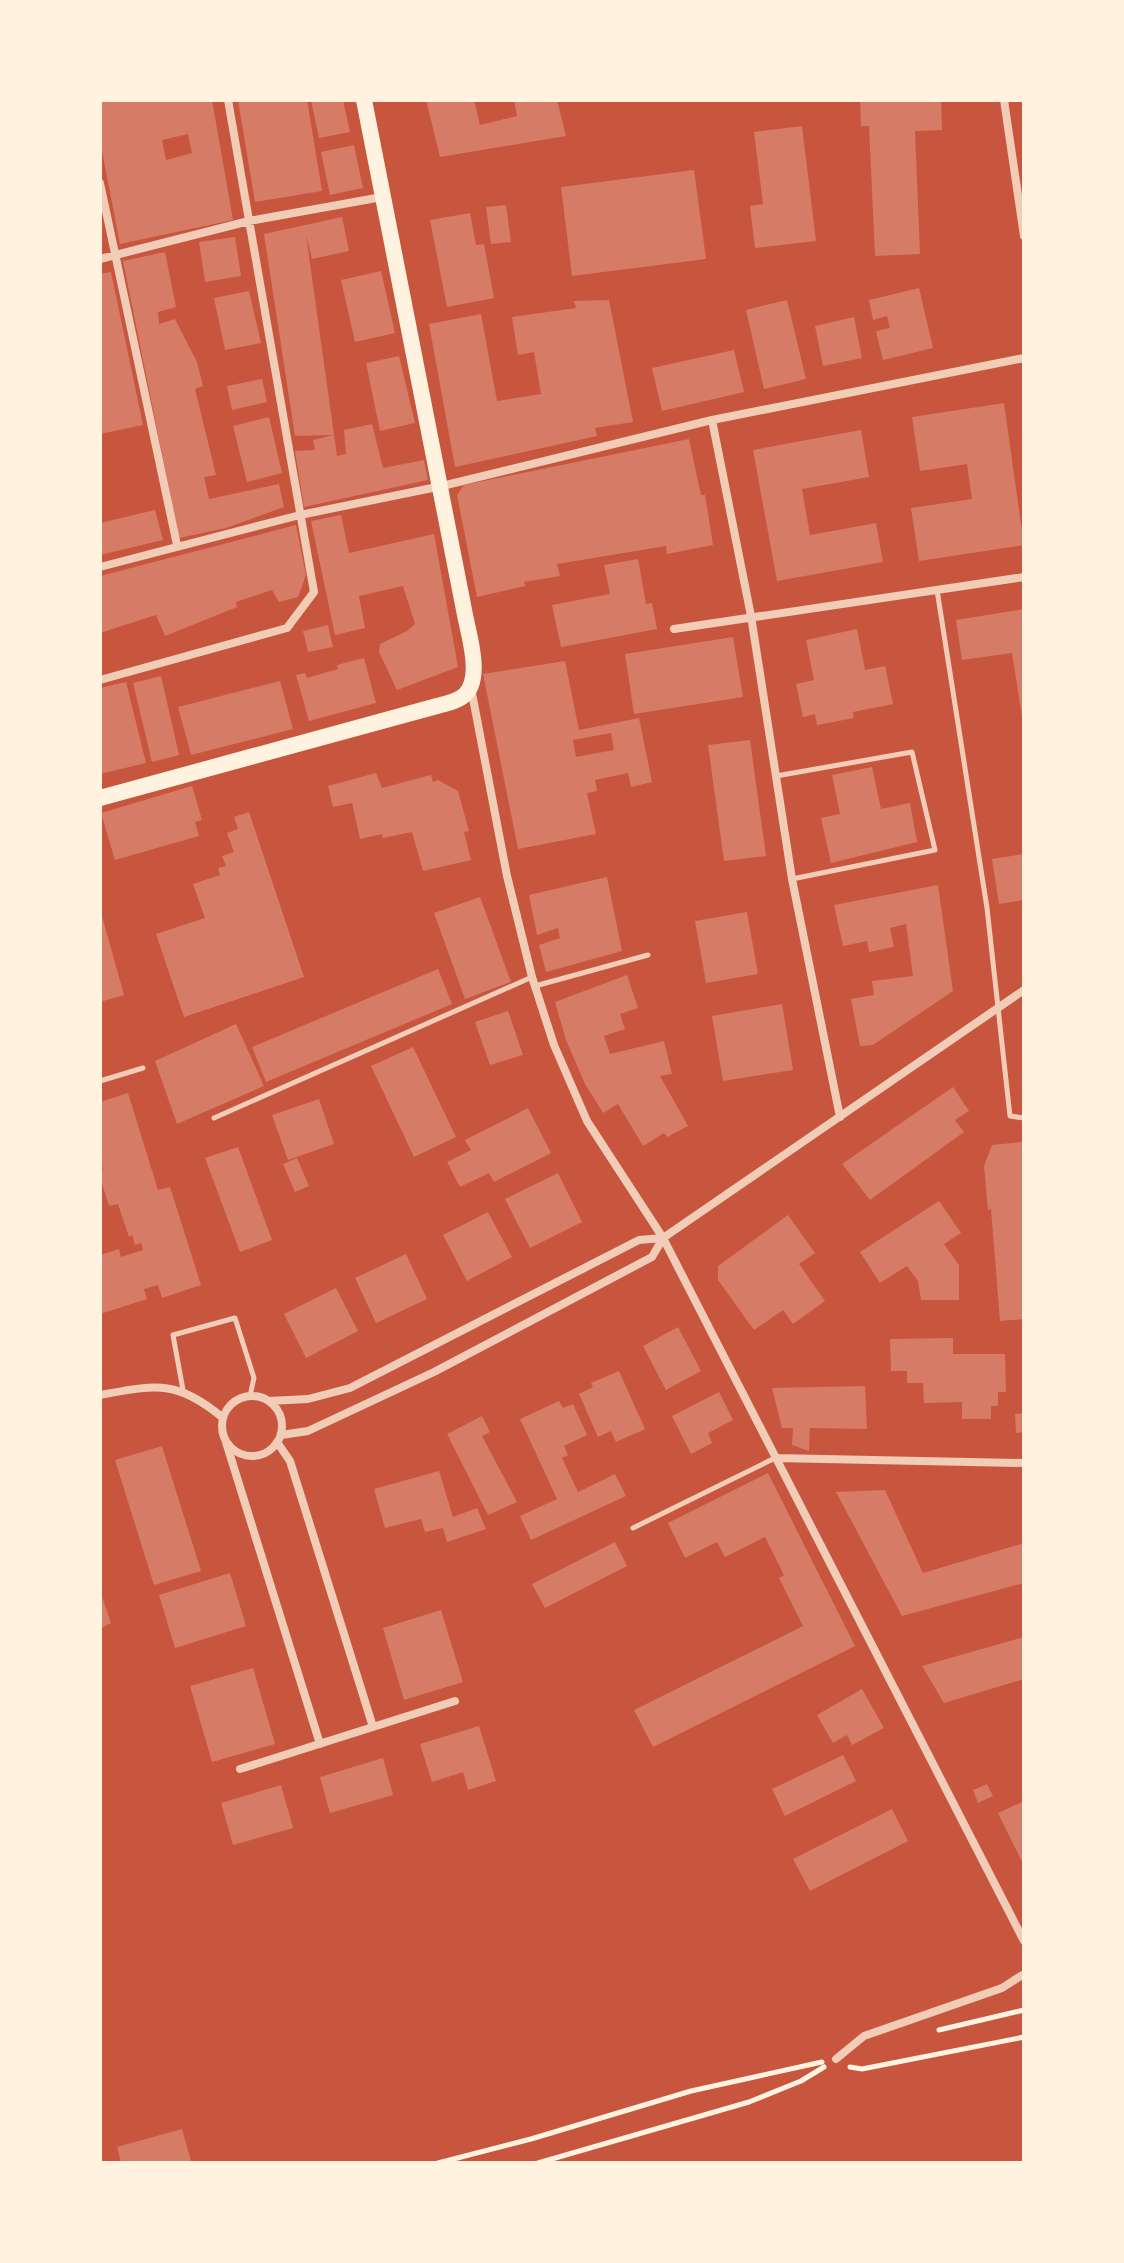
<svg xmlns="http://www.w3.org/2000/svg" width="1124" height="2263" font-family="Poppins,sans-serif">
<rect width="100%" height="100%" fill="#c8553d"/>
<!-- building -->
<path fill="#d67c66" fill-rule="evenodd" d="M100,100H212L233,220L120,244L100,141ZM188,134L192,153L166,160L162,140Z
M238,100H307L322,191L255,202Z
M311,100H343L350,132L319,138Z
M426,100H474L480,125L517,116L514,100H557L566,136L440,157Z
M860,100H941L942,130L915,131L920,254L875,256L869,126H861Z
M802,126L816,241L755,248L750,206L763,204L754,132Z
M354,145L363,188L330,195L321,152Z
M694,170L706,259L572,276L561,187Z
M506,205L511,242L491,244L486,207Z
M470,213L476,245L484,244L494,298L447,307L430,220Z
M342,217L349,251L312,259L306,235L337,456L346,454L344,430L372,424L383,468L424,460L428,480L304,507L295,451L315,450L313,440L333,435L295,436L264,234Z
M235,237L241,276L205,282L199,242Z
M165,252L176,307L158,312L159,324L175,319L197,362L203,386L195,389L216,475L204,477L209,499L279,484L284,507L226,528L179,538L123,261Z
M381,271L395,333L355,342L341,280Z
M111,272L143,425L100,434V274Z
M919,288L933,348L883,360L876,331L890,328L887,316L873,320L869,300Z
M249,291L261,343L225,350L214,298Z
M609,300L633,422L595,428L597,436L455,467L429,324L481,314L497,401L541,394L534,352L518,355L512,317L576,308L574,301Z
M787,300L806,379L764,389L746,310Z
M854,317L862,358L823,366L815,326Z
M734,350L744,392L662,411L652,368Z
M399,356L415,423L380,431L366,363Z
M262,379L267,402L232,410L227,386Z
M1004,403L1024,545L919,561L911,508L972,499L967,464L920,471L912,417Z
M269,417L282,473L247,482L233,426Z
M861,430L869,477L802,489L810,535L876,523L883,562L777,581L753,450Z
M689,439L701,495H705L713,545L667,554L666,546L557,564L560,576L524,582L525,586L477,597L457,495L464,485Z
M155,510L163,540L100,555V523Z
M341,515L349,553L434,534L458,667L397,690L379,652L380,644L407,631L415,624L403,586L359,596L365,628L335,635L311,521Z
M296,525L306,575L298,597L279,602L272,590L236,602L237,607L165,636L156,615L100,633V576Z
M638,559L646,604L652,603L657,629L561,647L552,605L610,594L604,565Z
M1024,609V716H1022L1012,653L962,660L956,620Z
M328,625L333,647L308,652L303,631Z
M857,629L865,670L885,666L893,704L853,712L854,718L817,725L815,714L803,717L796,684L814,680L806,640Z
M733,637L743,697L634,714L625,654Z
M364,658L376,703L309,721L296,675L305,673L307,678L338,669L337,665Z
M565,661L579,730L639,718L652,782L631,787L628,773L595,780L597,791L587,793L596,834L518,849L483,674ZM611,733L614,750L576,757L573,740Z
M161,676L179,755L152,762L133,683Z
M280,681L293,729L191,755L178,707Z
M126,682L146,763L100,774V688Z
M750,740L766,856L724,861L708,745Z
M872,767L881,809L910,803L917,842L831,863L821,818L840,814L832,775Z
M376,773L382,788L431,775L433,782L438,780L458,791L469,831L464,832L471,860L423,871L412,832L383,838L382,834L360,839L352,803L333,807L328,786Z
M192,786L202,820L195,822L199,836L115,860L101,813Z
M249,812L304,977L184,1017L156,934L205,918L193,884L220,875L218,868L226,866L222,856L234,852L227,833L238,829L234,817Z
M1024,854V900L999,904L992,859Z
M607,877L622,951L546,972L539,945L560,938L558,928L537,935L529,895Z
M938,885L953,991L873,1045L860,1046L851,999L874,995L872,981L913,976L906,924L890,928L894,947L869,952L867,941L843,946L834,905Z
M480,897L511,982L465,999L434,913Z
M100,909L124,995L100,1002Z
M747,912L758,974L706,983L695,921Z
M438,969L452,1004L266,1082L252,1047Z
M627,975L638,1008L620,1014L625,1029L604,1036L610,1054L664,1041L672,1074L660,1076L688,1126L667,1137L664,1133L643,1146L618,1104L603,1113L585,1084L566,1040L555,1002Z
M782,1004L793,1070L723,1081L712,1016Z
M508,1011L523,1055L490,1065L475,1022Z
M236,1024L264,1086L177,1124L155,1061Z
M413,1047L456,1137L414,1157L371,1066Z
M953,1087L969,1111L955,1120L964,1132L870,1200L842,1164Z
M128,1093L158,1190L170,1187L201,1285L162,1298L158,1285L144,1289L147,1299L100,1314V1255L119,1249L121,1257L143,1250L141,1243L135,1245L132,1235L129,1237L118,1204L109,1206L100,1177V1170L103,1169L100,1159V1102Z
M319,1099L334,1144L288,1160L272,1115Z
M528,1108L551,1153L494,1182L489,1173L460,1187L447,1162L471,1150L465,1140Z
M1022,1142L1024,1319L1000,1321L991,1209L988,1210L984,1166L992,1145Z
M238,1147L272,1240L240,1252L205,1158Z
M297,1158L309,1186L295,1192L283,1164Z
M558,1173L582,1222L530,1248L505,1199Z
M939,1201L961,1233L944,1244L959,1265V1300H921L918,1281L907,1266L880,1283L860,1252Z
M488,1212L512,1257L467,1281L443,1235Z
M788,1215L815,1253L799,1264L825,1301L793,1324L783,1310L754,1330L718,1280V1266Z
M406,1254L427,1299L376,1323L355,1278Z
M336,1288L358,1331L306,1358L284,1314Z
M678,1327L701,1371L666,1390L643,1346Z
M953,1338V1354H1005L1006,1392H998V1406H991V1419H962V1402L924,1403L923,1383H907V1371H891L890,1339Z
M619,1371L645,1429L616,1442L611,1431L598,1437L579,1394L593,1387L591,1383Z
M865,1386L867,1429L810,1428L809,1451L792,1445L793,1428H782L772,1388Z
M719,1392L733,1420L708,1433L712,1443L691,1454L672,1416Z
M559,1401L563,1408L573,1404L587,1435L564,1446L568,1455L562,1458L578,1492L615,1474L626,1496L531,1540L520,1516L557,1499L520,1419Z
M1024,1413V1432L1016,1433L1015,1414Z
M482,1416L490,1432L482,1436L517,1502L488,1515L447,1434Z
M162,1446L201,1571L154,1585L115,1460Z
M439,1471L453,1517L477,1508L486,1529L447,1542L443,1528L425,1532L421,1519L385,1528L374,1489Z
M768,1473L855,1646L653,1747L634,1710L803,1626L779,1578L784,1575L765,1537L725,1557L717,1542L685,1558L668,1523Z
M885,1490L923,1573L1024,1543V1583L902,1616L836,1492Z
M615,1542L627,1566L545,1608L532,1584Z
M230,1573L246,1626L175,1648L159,1595Z
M100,1591L111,1623L100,1629Z
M441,1610L463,1682L404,1700L383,1628Z
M1024,1637V1679L944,1703L922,1666Z
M253,1668L275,1744L212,1762L190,1686Z
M862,1689L884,1728L852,1745L847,1735L833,1743L817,1715Z
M479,1726L496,1781L468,1790L463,1772L432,1782L420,1744Z
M843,1755L856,1781L785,1816L772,1789Z
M383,1758L393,1795L330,1813L320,1777Z
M987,1784L993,1796L978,1803L973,1790Z
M281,1785L293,1828L233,1845L221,1803Z
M1024,1801V1866L998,1813Z
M892,1809L908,1841L810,1891L793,1859Z
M182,2129L191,2161L121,2163L117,2147Z"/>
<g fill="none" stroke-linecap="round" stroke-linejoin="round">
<!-- path -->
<path stroke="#fff3e0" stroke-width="5" d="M939,2030L1024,2010
M850,2067L862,2069L1024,2037
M438,2163L531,2139L691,2091L822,2062
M538,2163L749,2102L801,2081L824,2067"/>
<!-- service -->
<path stroke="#f1ccb7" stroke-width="5" d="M937,590L987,908L1010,1116L1024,1118
M776,776L912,752L935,850L792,879
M535,986L648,955
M100,1081L143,1068
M214,1118L532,977
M183,1390L173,1335L235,1318L254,1378L250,1396
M633,1528L775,1458"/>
<!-- minor -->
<path stroke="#f1ccb7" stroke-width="8" d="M1004,100L1024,236
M100,183L177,545
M100,259L249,221L382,197
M712,420L751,616L792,879L840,1117
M100,567L300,515L442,486L712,420L1024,358
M674,629L1024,577
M100,680L287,628L314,592L228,100
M471,688L507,876L532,977L554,1045L587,1121L663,1238L1024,1941
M100,1395C156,1385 177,1379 223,1418
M222 1426a30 30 0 1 1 60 0a30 30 0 1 1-60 0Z
M269,1401L308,1399L350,1388L639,1240L663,1238
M281,1435L308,1431L434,1372L652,1257L663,1238L1024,990
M225,1439L320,1744
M277,1442L290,1461L373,1727
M775,1458L1024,1463
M240,1769L455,1701
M836,2059L864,2036L1002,1988L1024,1974"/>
<!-- secondary -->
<path stroke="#fff3e0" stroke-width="16" d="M100,798L437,706C445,704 455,702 462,697C484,682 469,636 465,615L364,100"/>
</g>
<!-- border -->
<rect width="1124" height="2263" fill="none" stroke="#fff3e0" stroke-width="204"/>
</svg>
